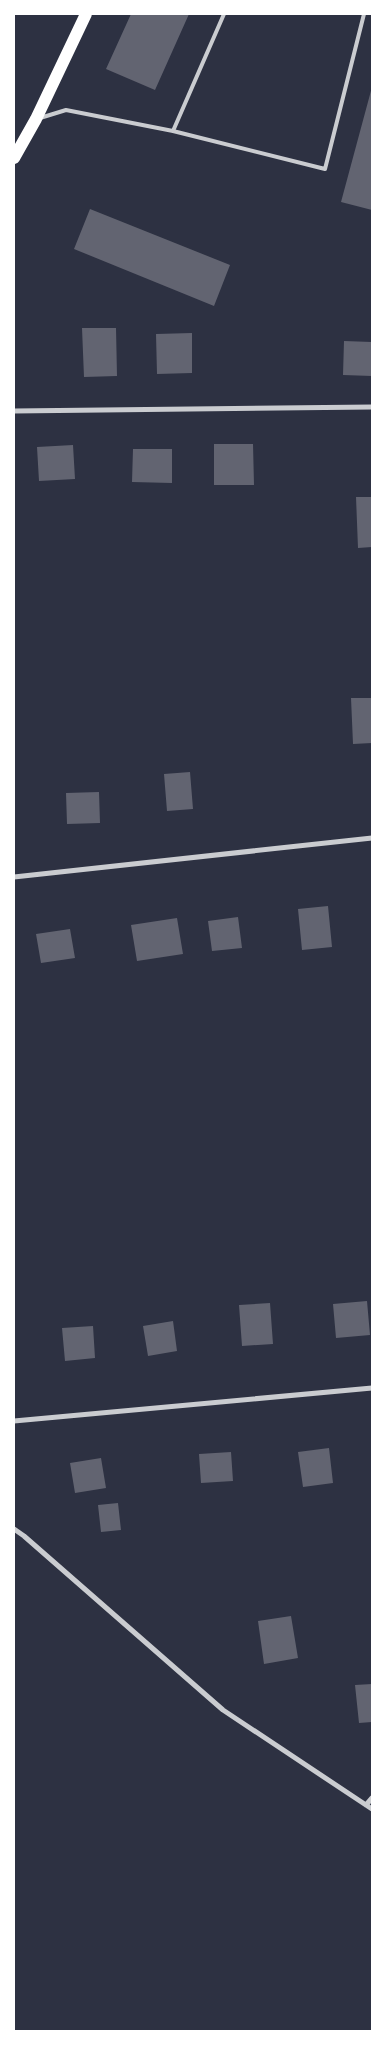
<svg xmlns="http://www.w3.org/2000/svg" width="386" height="2045" font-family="Ubuntu,sans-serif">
<rect width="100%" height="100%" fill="#2d3142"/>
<!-- building -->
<path fill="#626471" d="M131,14H189L155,90L106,69Z
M372,87V210L341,202Z
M90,209L230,265L214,306L74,249Z
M82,328H116L117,376L84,377Z
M192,333V373L157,374L156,334Z
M344,341L372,342V376L343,375Z
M214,444H253L254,485H214Z
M73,445L75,479L39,481L37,447Z
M133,449H172V483L132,482Z
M356,497H372V547L358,548Z
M351,698H372V743L353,744Z
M190,772L193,809L167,811L164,774Z
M99,792L100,823L67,824L66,793Z
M328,906L332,947L302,950L298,909Z
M238,917L242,948L212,951L208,921Z
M177,918L183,954L137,961L131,925Z
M70,929L75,958L41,963L36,934Z
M367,1301L370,1335L336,1338L333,1304Z
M270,1303L273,1344L242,1346L239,1305Z
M173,1321L177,1351L148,1356L143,1326Z
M93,1326L95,1358L65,1361L62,1328Z
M329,1448L333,1483L303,1487L298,1452Z
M231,1452L233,1481L201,1483L199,1454Z
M101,1458L106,1488L75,1493L70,1463Z
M118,1503L121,1530L101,1532L98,1505Z
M291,1616L298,1658L264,1664L258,1621Z
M372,1684V1722L359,1723L355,1685Z"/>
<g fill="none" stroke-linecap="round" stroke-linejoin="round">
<!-- service -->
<path stroke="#caccd0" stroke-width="4" d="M40,118L66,110L173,131L325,169L364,14
M173,131L224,14"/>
<!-- minor -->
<path stroke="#caccd0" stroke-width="5" d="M14,411L372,407
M14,877L372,838
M14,1421L372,1388
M14,1529L24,1536L223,1710L372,1809
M366,1805L372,1798"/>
<!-- primary -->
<path stroke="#fff" stroke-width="12" d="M14,158L36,119L86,14"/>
</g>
<!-- border -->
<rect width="386" height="2045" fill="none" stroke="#ffffff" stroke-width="30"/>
</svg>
